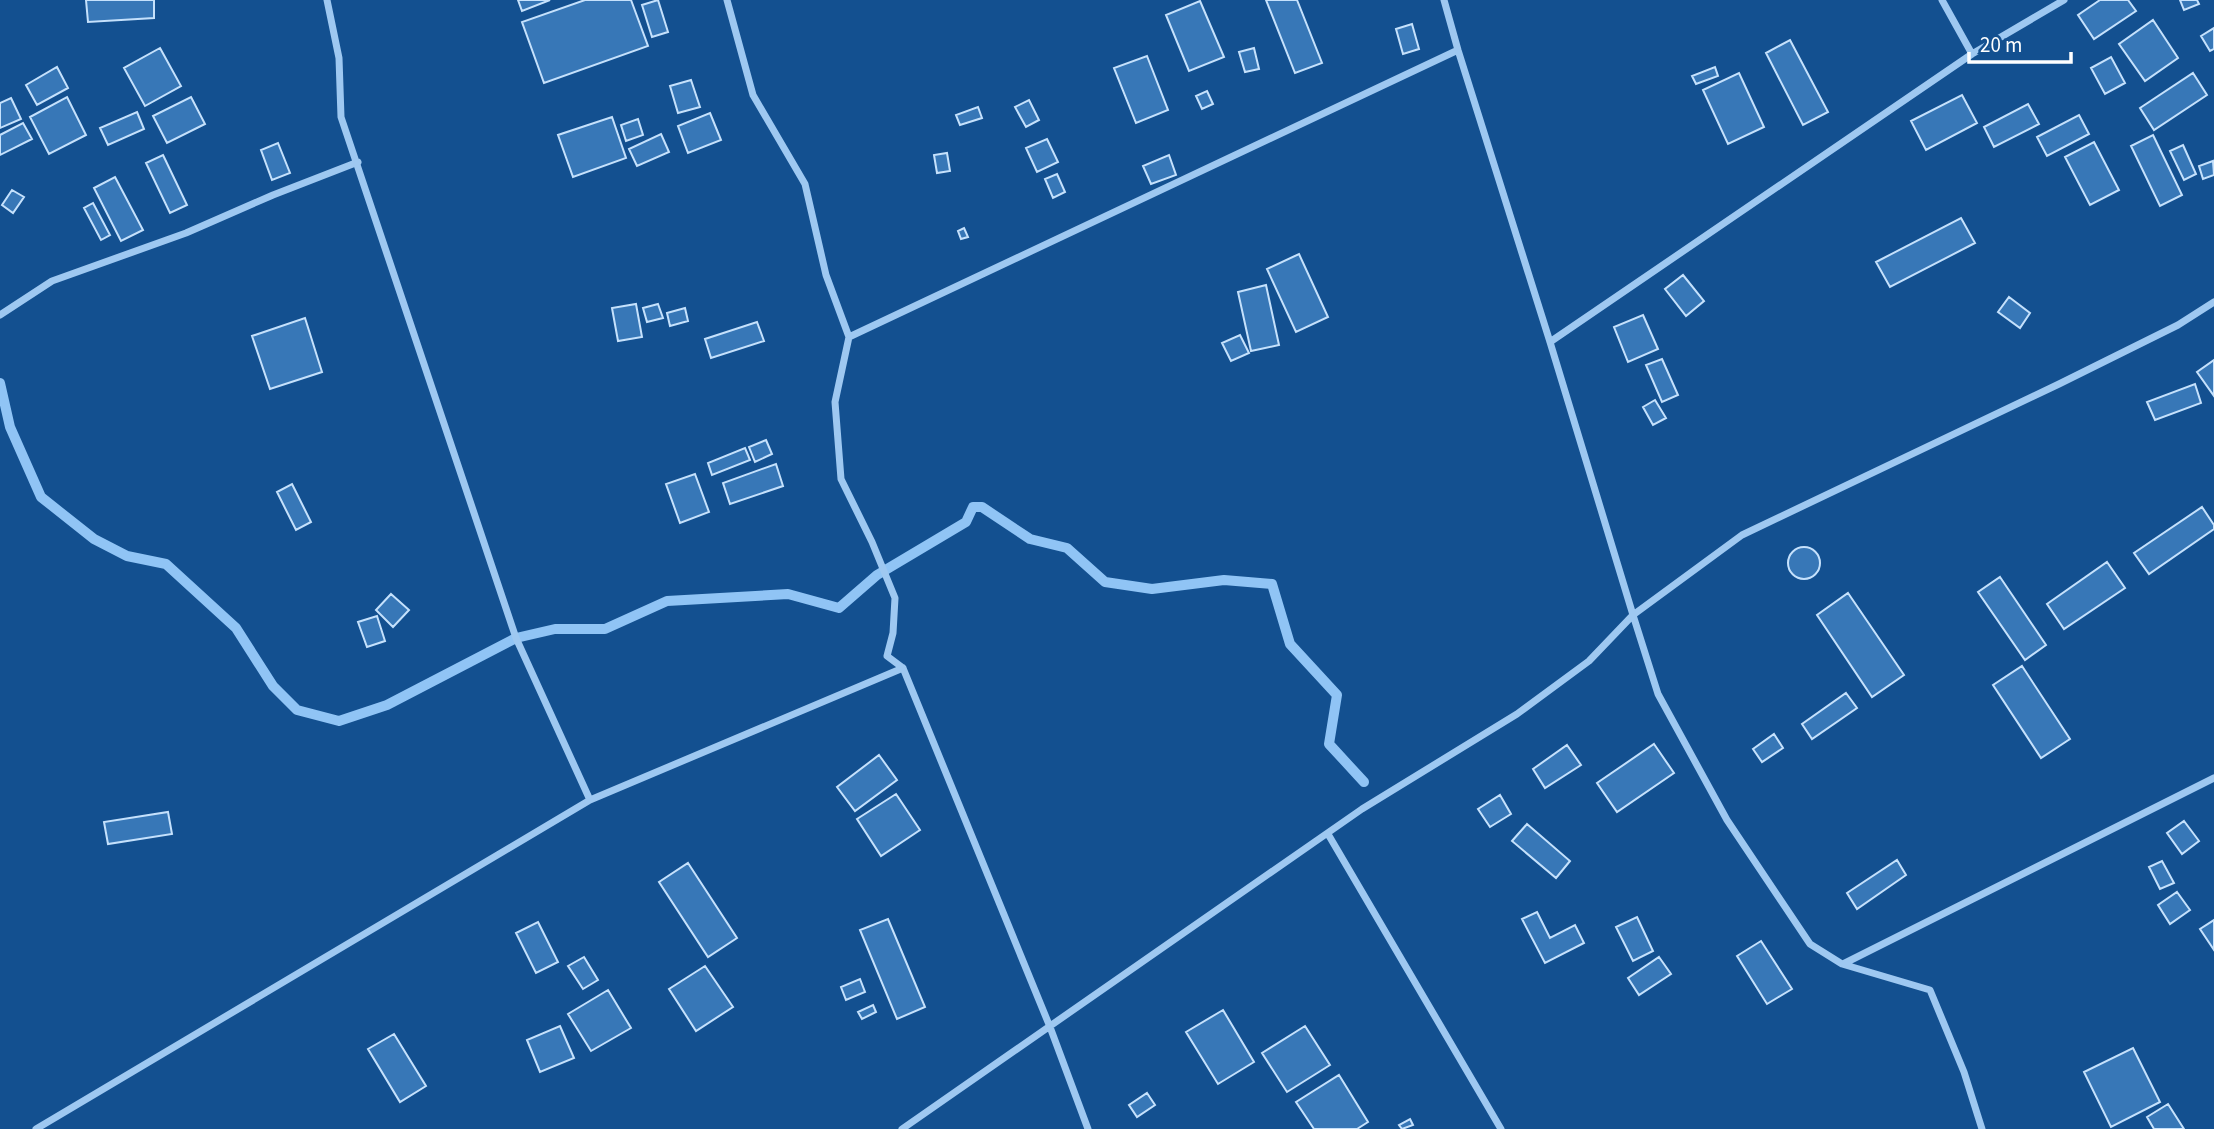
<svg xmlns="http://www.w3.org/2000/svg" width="2214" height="1129" font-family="'Source Sans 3',sans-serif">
<rect width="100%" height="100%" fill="#135090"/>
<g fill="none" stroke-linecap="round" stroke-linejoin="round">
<!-- stream -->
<path stroke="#90c4f5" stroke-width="10" d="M0,383L10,427L41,497L94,539L127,556L166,564L236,628L273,686L297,710L339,721L387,705L516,638L555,629H605L667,601L788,594L839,608L877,575L966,522L973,507H982L1030,539L1067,548L1105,582L1152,589L1224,580L1272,584L1290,644L1337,695L1329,744L1364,782"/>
</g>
<!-- building -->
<path fill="#3777b7" stroke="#c5e1fc" stroke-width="2" d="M86,0H154V18L88,22Z
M518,0H550L522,11Z
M585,0H631L648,46L544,83L522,22Z
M658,0L668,32L652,37L642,5Z
M1266,0H1297L1322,63L1295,73Z
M2100,0H2128L2136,11L2094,39L2078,15Z
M2180,0H2197L2199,4L2184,10Z
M1200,1L1224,57L1189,71L1166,15Z
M2153,20L2178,58L2145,81L2119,44Z
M1412,24L1419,49L1403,54L1396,29Z
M2214,28V49L2210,51L2201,36Z
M1790,40L1828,112L1803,125L1766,53Z
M160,48L181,86L145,106L124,68Z
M1254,48L1259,69L1245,72L1239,52Z
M1147,56L1168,110L1136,123L1114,68Z
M2111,57L2125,83L2105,94L2091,68Z
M57,67L68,88L37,105L26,85Z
M1715,67L1718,76L1696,84L1692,76Z
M1739,73L1764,127L1728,144L1703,90Z
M2193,73L2207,95L2154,130L2140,108Z
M691,80L700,107L678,113L670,86Z
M1207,91L1213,104L1202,109L1196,96Z
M1962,95L1977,123L1926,150L1911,121Z
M67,97L86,135L49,154L30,117Z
M191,97L205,124L167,143L153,116Z
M11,98L21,119L0,128V103Z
M1029,100L1039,120L1026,127L1015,107Z
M2028,104L2039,124L1994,147L1984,127Z
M978,107L982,118L960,125L956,115Z
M137,112L144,129L108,145L100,128Z
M710,113L721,140L688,153L678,126Z
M2079,115L2089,134L2047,156L2037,137Z
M612,117L626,158L573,177L558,135Z
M638,119L643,135L626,141L621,125Z
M23,123L32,139L0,155V135Z
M661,134L669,152L637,166L629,149Z
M2153,135L2182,195L2160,206L2131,146Z
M1047,139L1058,162L1037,172L1026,148Z
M2094,142L2119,190L2090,205L2065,157Z
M278,143L290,173L272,180L261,150Z
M2183,145L2196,174L2184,180L2170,151Z
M947,153L950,171L937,173L934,155Z
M163,155L187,205L170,213L146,163Z
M1169,155L1176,175L1151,184L1143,166Z
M2213,161L2214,175L2203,179L2199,166Z
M1057,174L1065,192L1053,198L1045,179Z
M115,177L143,230L121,241L94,188Z
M12,190L24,197L13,213L2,205Z
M93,203L110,235L101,240L84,208Z
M1961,218L1975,243L1890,287L1876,262Z
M964,228L968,237L961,239L958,231Z
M1299,254L1328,317L1296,332L1267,269Z
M1683,275L1704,301L1686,316L1665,289Z
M1266,285L1279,345L1251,351L1238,292Z
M2009,297L2030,313L2020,328L1998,312Z
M636,304L642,337L618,341L612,308Z
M658,304L663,318L647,322L643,308Z
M685,308L688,321L670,326L667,313Z
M1643,315L1658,349L1628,362L1614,327Z
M305,318L322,372L270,389L252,336Z
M757,322L764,341L711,358L705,339Z
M1240,335L1249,353L1231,361L1222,343Z
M1662,359L1678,395L1662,402L1646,365Z
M2214,360V396L2197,372Z
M2195,384L2201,403L2155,420L2147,402Z
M1655,400L1666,418L1653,425L1643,407Z
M766,440L772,454L755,462L749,447Z
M745,448L750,460L712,475L708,463Z
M776,464L783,486L730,504L723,483Z
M695,474L709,512L680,523L666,484Z
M292,484L311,522L296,530L277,492Z
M2202,507L2214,525V529L2149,574L2134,553Z
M1788 563a16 16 0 1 1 32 0a16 16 0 1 1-32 0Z
M2107,562L2125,588L2064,629L2047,604Z
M2000,577L2046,645L2025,660L1978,592Z
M1848,593L1904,675L1872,697L1817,615Z
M391,594L409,610L393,627L376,610Z
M377,616L385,641L367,647L358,622Z
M2022,666L2070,739L2041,758L1993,685Z
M1846,693L1857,708L1812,739L1802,724Z
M1774,734L1783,748L1762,762L1753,749Z
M1654,744L1674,773L1617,812L1597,783Z
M1567,745L1581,765L1545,788L1533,769Z
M879,755L897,780L855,811L837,787Z
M896,794L920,830L881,856L857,819Z
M1500,795L1511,814L1490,827L1478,809Z
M168,812L172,834L108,844L104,822Z
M2184,821L2199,841L2182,854L2167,833Z
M1527,824L1570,861L1556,878L1512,841Z
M1897,860L1906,875L1857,909L1847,893Z
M2162,861L2174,883L2160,889L2149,867Z
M688,863L737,938L708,957L659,882Z
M2177,892L2190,910L2170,924L2158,905Z
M1537,912L1550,938L1575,925L1584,943L1545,963L1522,919Z
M1637,917L1653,951L1633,961L1616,927Z
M888,919L925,1007L897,1019L860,930Z
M2214,920V950L2200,929Z
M538,922L558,962L536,973L516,933Z
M1761,941L1792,989L1767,1004L1737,956Z
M584,957L598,980L583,989L568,966Z
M1659,957L1671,974L1639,995L1628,978Z
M705,966L733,1007L696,1031L669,989Z
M860,979L865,992L846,1000L841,987Z
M608,990L631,1028L591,1051L568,1014Z
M873,1005L876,1012L862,1019L858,1012Z
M1223,1010L1254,1062L1218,1084L1186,1032Z
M560,1026L574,1058L540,1072L527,1040Z
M1305,1026L1330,1065L1287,1092L1262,1053Z
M394,1034L426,1086L400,1102L368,1049Z
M2133,1048L2160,1102L2111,1127L2084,1072Z
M1339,1075L1368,1122L1357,1129H1314L1296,1102Z
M1147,1093L1155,1105L1137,1117L1129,1105Z
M2168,1104L2184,1129H2154L2147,1117Z
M1410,1119L1413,1125L1402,1129L1399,1125Z"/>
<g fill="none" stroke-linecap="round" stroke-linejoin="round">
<!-- street -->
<path stroke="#9ec8f1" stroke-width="7" d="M327,0L339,58L341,117L516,638L590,800
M727,0L753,95L805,184L826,275L849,337L835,402L841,479L872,542L895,598L893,633L887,656L903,668
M1942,0L1972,54
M0,315L52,281L186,233L273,195L358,162
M849,337L1458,50
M1550,342L1972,54L2064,0
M1328,834L1501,1129
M1843,964L2214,778
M36,1129L590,800L903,668L1050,1027L1088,1129
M902,1129L1362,809L1517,714L1589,661L1633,615L1550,342L1458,50L1444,0
M1982,1129L1964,1072L1930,990L1842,964L1810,944L1727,820L1658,694L1633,615L1742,535L2059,384L2178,325L2214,302"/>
</g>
<!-- scale -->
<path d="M1969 52v10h102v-10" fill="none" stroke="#ffffff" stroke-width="3.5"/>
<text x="1980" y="52" font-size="21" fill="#ffffff" stroke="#135090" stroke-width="5" paint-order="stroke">20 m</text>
</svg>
